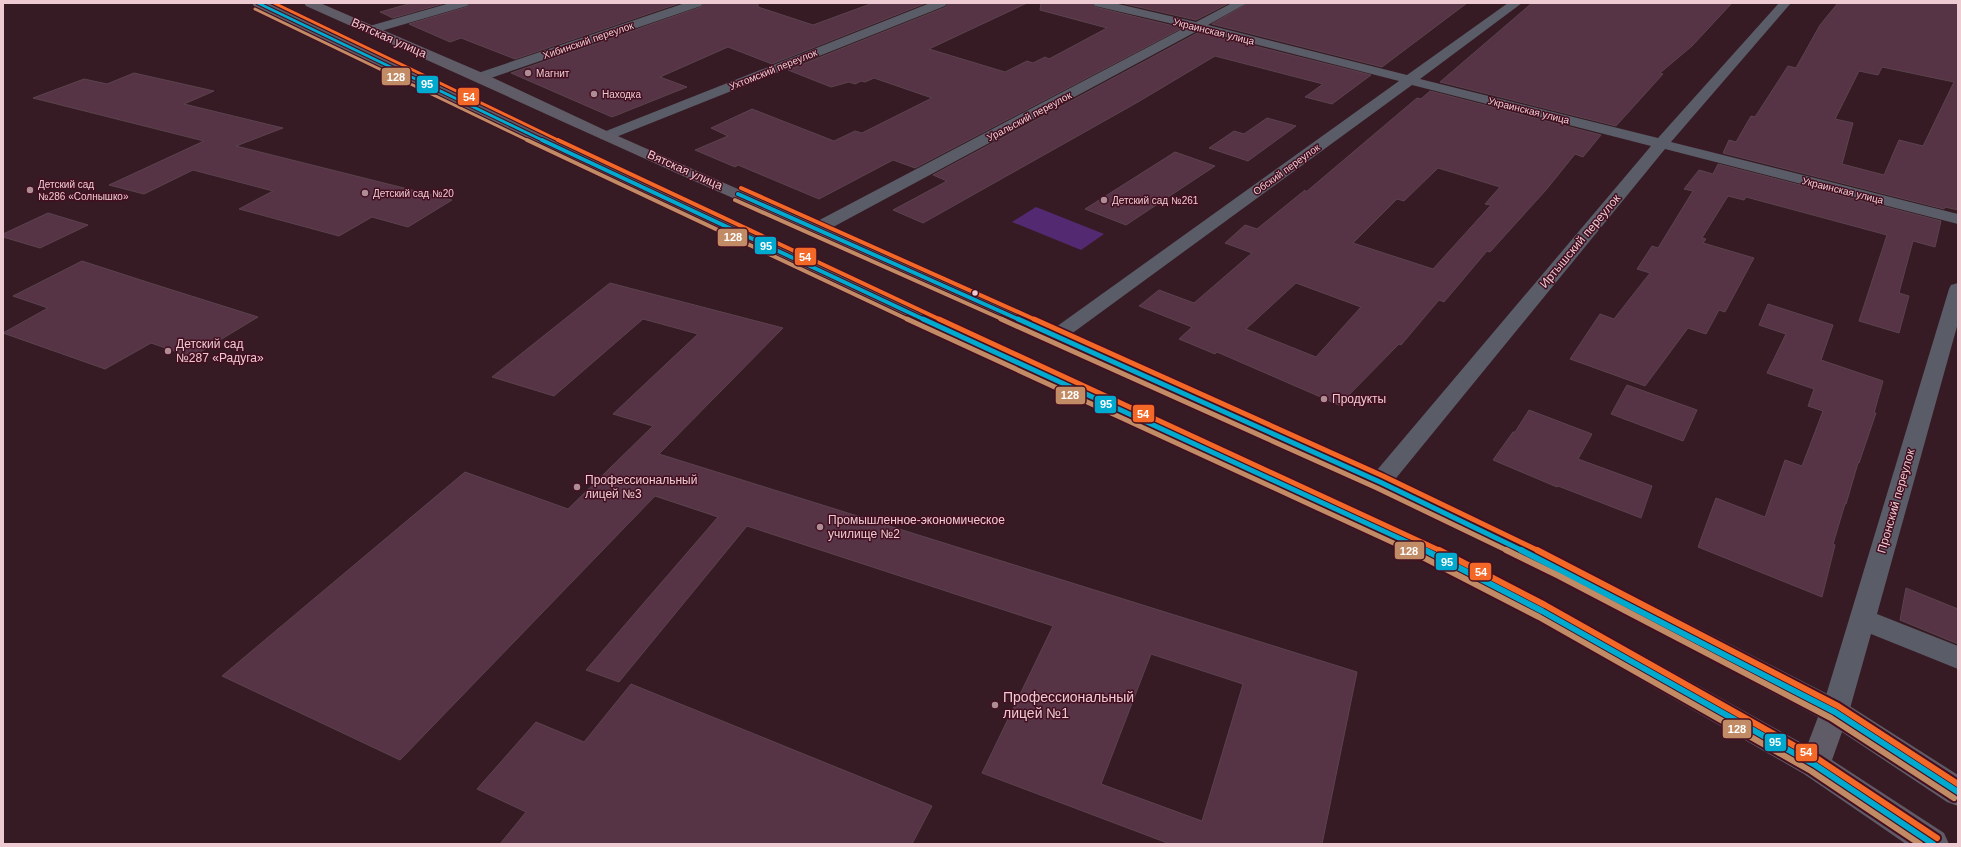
<svg xmlns="http://www.w3.org/2000/svg" width="1961" height="847" font-family="Arial,sans-serif">
<rect width="100%" height="100%" fill="#371b24"/>
<!-- green -->
<path fill="#532a72" d="M1036,207L1104,234L1081,250L1012,222Z"/>
<!-- building -->
<path fill="#573346" stroke="#5a434d" fill-rule="evenodd" d="M412,3H445L393,18L380,12Z
M470,3H680L515,59L461,38L450,42L409,24L467,7Z
M704,3H758V7L813,25L873,3H926L772,64L728,47L660,77L687,87L612,117L511,73L701,7Z
M948,3H1027L929,49L1005,72L1027,61L1033,63L1045,57L1049,59L1107,28L1040,10L1041,3H1092L1095,7L1182,28L915,168L893,160L819,199L738,165L735,167L695,150L728,136L711,128L752,109L834,141L855,131L862,133L932,98L874,78L865,82L861,81L855,84L849,82L831,87L788,70L946,7Z
M1121,3H1229L1196,20Z
M1248,3H1467L1382,67L1212,24Z
M1532,3H1732L1692,46L1660,73L1663,74L1616,126L1440,82Z
M1838,3H1958V210L1945,207L1944,209L1723,153L1729,140L1736,142L1751,116L1755,117L1788,66L1796,68L1820,25ZM1882,67L1954,82L1923,146L1899,140L1884,175L1842,164L1853,123L1835,119L1859,71L1878,75Z
M1199,32L1371,75L1332,104L1305,97L1323,84L1215,56L1138,102L923,223L893,210L947,181L933,175Z
M134,73L214,91L184,104L283,128L236,146L452,200L408,227L372,217L339,236L239,209L273,191L193,170L144,194L109,185L204,141L33,98L84,79L107,84Z
M1430,91L1601,135L1583,157L1575,154L1546,190L1490,252L1487,251L1444,302L1439,300L1401,345L1399,344L1339,405L1217,352L1215,354L1179,339L1192,327L1139,306L1159,290L1194,303L1252,253L1225,243L1245,225L1257,229L1305,190L1306,192L1417,98L1421,99ZM1438,168L1500,187L1485,204L1491,205L1433,269L1353,243L1397,199L1404,201ZM1296,283L1361,307L1316,357L1246,329Z
M1267,118L1296,126L1248,161L1209,148L1234,131L1244,134Z
M1175,152L1215,166L1126,225L1085,209Z
M1718,164L1941,221L1935,247L1913,241L1899,293L1909,296L1899,333L1859,321L1887,235L1746,197L1744,200L1728,196L1702,238L1706,239L1703,243L1754,258L1725,312L1719,310L1706,334L1688,328L1645,386L1570,359L1600,314L1614,319L1650,273L1637,269L1652,246L1658,248L1693,191L1684,189L1699,170L1713,174Z
M48,213L88,225L40,248L3,237V234Z
M82,261L150,283L258,317L192,357L151,343L105,369L3,333L48,308L13,296Z
M610,283L783,328L659,454L1357,672L1322,844H1170L982,773L1053,626L747,526L619,682L586,670L718,517L655,496L400,760L222,676L465,472L568,509L653,426L613,414L698,334L643,319L554,396L492,377ZM1151,654L1243,684L1202,821L1101,784Z
M1768,304L1833,325L1821,360L1883,381L1874,413H1876L1859,463H1858L1846,504H1845L1833,544L1835,545L1822,597L1698,547L1716,498L1765,517L1785,460L1802,466L1823,411L1808,406L1814,389L1767,373L1786,334L1759,325Z
M1627,385L1697,410L1683,441L1611,414Z
M1529,410L1592,434L1578,459L1652,486L1641,518L1558,486L1557,487L1493,460L1513,432H1515Z
M1906,588L1958,609V644L1900,620Z
M631,684L932,806L912,844H500L526,812L477,789L536,722L584,742Z"/>
<g fill="none" stroke-linecap="round" stroke-linejoin="round">
<!-- street -->
<path fill="#5a5c68" fill-rule="evenodd" d="M450,3H469L467,6L374,33L370,34L364,30L366,27Z
M685,3H703L701,6L485,80H475L473,77L475,74Z
M930,3H947L945,6L611,139H601L598,136L601,133Z
M1093,3H1114L1196,22L1232,3H1247L1208,25L1407,75L1508,3H1522L1420,79L1658,138L1779,3H1791L1671,142L1958,214V224L1665,149L1388,488L1380,490L1372,488L1368,482L1372,476L1651,146L1412,85L1063,340L1056,342L1049,340L1046,336L1049,332L1399,81L1199,30L822,233L816,234L810,233L807,229L810,225L1186,27L1095,6Z
M1958,283V323L1877,614L1958,646V669L1871,634L1849,712L1845,721L1835,724L1825,721L1821,712L1949,289L1951,285Z"/>
<!-- primary -->
<path fill="#605c67" fill-rule="evenodd" d="M252,3H268L628,175L999,348L1433,544L1551,604L1807,746L1818,717C1670,639 1522,558 1370,487C1160,388 947,294 735,199C591,135 449,69 306,6L304,3H320L485,74L611,133L1388,476L1571,563L1845,703L1958,775V806L1947,802L1842,732L1832,760L1944,833L1949,844H1906L1804,774L1533,618L1415,556L985,356L616,181L254,6Z"/>
<defs>
<path id="bus-1-far3" d="M258,3L544,141"/>
<path id="bus-1-far2" d="M542,140L925,320
M738,194L1020,320"/>
<path id="bus-1-far1" d="M923,319L1427,551
M1018,319L1380,482L1523,551"/>
<path id="bus-1" d="M1425,550L1542,611L1815,765L1933,844
M1521,550L1835,712L1958,792"/>
<path id="bus-2-far3" d="M255,9L529,141"/>
<path id="bus-2-far2" d="M527,140L909,320
M735,200L1004,320"/>
<path id="bus-2-far1" d="M907,319L1411,551
M1001,319L1377,488L1508,551"/>
<path id="bus-2" d="M1409,550L1539,617L1811,771L1920,844
M1506,550L1559,576L1831,718L1954,798"/>
<path id="bus-3-far3" d="M274,3L560,141"/>
<path id="bus-3-far2" d="M558,140L941,320
M741,188L1036,320"/>
<path id="bus-3-far1" d="M939,319L1441,551
M1034,319L1383,476L1539,551"/>
<path id="bus-3" d="M1439,550L1545,605L1818,759L1937,838
M1537,550L1838,706L1958,784"/>
</defs>
<!-- bus-1-far3 casing -->
<use href="#bus-1-far3" stroke="#430f20" stroke-width="5"/>
<!-- bus-1-far2 casing -->
<use href="#bus-1-far2" stroke="#430f20" stroke-width="6"/>
<!-- bus-1-far1 casing -->
<use href="#bus-1-far1" stroke="#430f20" stroke-width="8"/>
<!-- bus-1 casing -->
<use href="#bus-1" stroke="#430f20" stroke-width="10"/>
<!-- bus-2-far3 casing -->
<use href="#bus-2-far3" stroke="#430f20" stroke-width="5"/>
<!-- bus-2-far2 casing -->
<use href="#bus-2-far2" stroke="#430f20" stroke-width="6"/>
<!-- bus-2-far1 casing -->
<use href="#bus-2-far1" stroke="#430f20" stroke-width="8"/>
<!-- bus-2 casing -->
<use href="#bus-2" stroke="#430f20" stroke-width="10"/>
<!-- bus-3-far3 casing -->
<use href="#bus-3-far3" stroke="#430f20" stroke-width="5"/>
<!-- bus-3-far2 casing -->
<use href="#bus-3-far2" stroke="#430f20" stroke-width="6"/>
<!-- bus-3-far1 casing -->
<use href="#bus-3-far1" stroke="#430f20" stroke-width="8"/>
<!-- bus-3 casing -->
<use href="#bus-3" stroke="#430f20" stroke-width="10"/>
<!-- bus-1-far3 -->
<use href="#bus-1-far3" stroke="#00a9ce" stroke-width="3"/>
<!-- bus-1-far2 -->
<use href="#bus-1-far2" stroke="#00a9ce" stroke-width="4"/>
<!-- bus-1-far1 -->
<use href="#bus-1-far1" stroke="#00a9ce" stroke-width="5"/>
<!-- bus-1 -->
<use href="#bus-1" stroke="#00a9ce" stroke-width="6"/>
<!-- bus-2-far3 -->
<use href="#bus-2-far3" stroke="#c18c65" stroke-width="3"/>
<!-- bus-2-far2 -->
<use href="#bus-2-far2" stroke="#c18c65" stroke-width="4"/>
<!-- bus-2-far1 -->
<use href="#bus-2-far1" stroke="#c18c65" stroke-width="5"/>
<!-- bus-2 -->
<use href="#bus-2" stroke="#c18c65" stroke-width="6"/>
<!-- bus-3-far3 -->
<use href="#bus-3-far3" stroke="#f36827" stroke-width="3"/>
<!-- bus-3-far2 -->
<use href="#bus-3-far2" stroke="#f36827" stroke-width="4"/>
<!-- bus-3-far1 -->
<use href="#bus-3-far1" stroke="#f36827" stroke-width="5"/>
<!-- bus-3 -->
<use href="#bus-3" stroke="#f36827" stroke-width="6"/>
</g>
<!-- markers -->
<g fill="#ae8d95" stroke="#430f20" stroke-width="1.5">
<circle cx="528" cy="73" r="4"/>
<circle cx="594" cy="94" r="4"/>
<circle cx="30" cy="190" r="4"/>
<circle cx="365" cy="193" r="4"/>
<circle cx="1104" cy="200" r="4"/>
<circle cx="168" cy="351" r="4"/>
<circle cx="1324" cy="399" r="4"/>
<circle cx="577" cy="487" r="4"/>
<circle cx="820" cy="527" r="4"/>
<circle cx="995" cy="705" r="4"/>
</g>
<circle fill="#eecbd2" stroke="#430f20" stroke-width="1.5" cx="975" cy="293" r="3.5"/>
<g text-anchor="middle" stroke-width="3" stroke-linejoin="round" paint-order="stroke">
<!-- far-street labels -->
<g font-size="10" fill="#eecbd2" stroke="#430f20">
<text transform="translate(1214 31) rotate(14)" y="4">Украинская улица</text>
<text transform="translate(588 40) rotate(-19)" y="4">Хибинский переулок</text>
<text transform="translate(773 69) rotate(-22)" y="4">Ухтомский переулок</text>
<text transform="translate(1529 110) rotate(14)" y="4">Украинская улица</text>
<text transform="translate(1029 116) rotate(-28)" y="4">Уральский переулок</text>
<text transform="translate(1286 169) rotate(-36)" y="4">Обский переулок</text>
<text transform="translate(1843 190) rotate(14)" y="4">Украинская улица</text>
</g>
<!-- far-poi labels -->
<g font-size="10" fill="#eecbd2" stroke="#430f20" text-anchor="start">
<text x="536" y="77">Магнит</text>
<text x="602" y="98">Находка</text>
<text x="38" y="188">Детский сад<tspan x="38" dy="12">№286 «Солнышко»</tspan></text>
<text x="373" y="197">Детский сад №20</text>
<text x="1112" y="204">Детский сад №261</text>
</g>
<!-- street labels -->
<g font-size="12" fill="#eecbd2" stroke="#430f20">
<text transform="translate(389 38) rotate(24)" y="4">Вятская улица</text>
<text transform="translate(685 170) rotate(24)" y="4">Вятская улица</text>
<text transform="translate(1580 241) rotate(-50)" y="4">Иртышский переулок</text>
<text transform="translate(1896 501) rotate(-74)" y="4">Пронский переулок</text>
</g>
<!-- poi labels -->
<g font-size="12" fill="#eecbd2" stroke="#430f20" text-anchor="start">
<text x="176" y="348">Детский сад<tspan x="176" dy="14">№287 «Радуга»</tspan></text>
<text x="1332" y="403">Продукты</text>
<text x="585" y="484">Профессиональный<tspan x="585" dy="14">лицей №3</tspan></text>
<text x="828" y="524">Промышленное-экономическое<tspan x="828" dy="14">училище №2</tspan></text>
</g>
<!-- near-poi labels -->
<g font-size="14" fill="#eecbd2" stroke="#430f20" text-anchor="start">
<text x="1003" y="702">Профессиональный<tspan x="1003" dy="16">лицей №1</tspan></text>
</g>
</g>
<g stroke="#430f20" stroke-width="1.5">
<rect x="381" y="67" width="30" height="19" rx="4" fill="#c18c65"/>
<rect x="416" y="75" width="23" height="19" rx="4" fill="#00a9ce"/>
<rect x="457" y="87" width="23" height="19" rx="4" fill="#f36827"/>
<rect x="717" y="228" width="31" height="19" rx="4" fill="#c18c65"/>
<rect x="754" y="236" width="23" height="19" rx="4" fill="#00a9ce"/>
<rect x="794" y="247" width="23" height="19" rx="4" fill="#f36827"/>
<rect x="1055" y="386" width="31" height="19" rx="4" fill="#c18c65"/>
<rect x="1094" y="395" width="23" height="19" rx="4" fill="#00a9ce"/>
<rect x="1132" y="404" width="23" height="19" rx="4" fill="#f36827"/>
<rect x="1394" y="541" width="31" height="19" rx="4" fill="#c18c65"/>
<rect x="1435" y="552" width="23" height="19" rx="4" fill="#00a9ce"/>
<rect x="1469" y="562" width="23" height="19" rx="4" fill="#f36827"/>
<rect x="1722" y="719" width="30" height="20" rx="4" fill="#c18c65"/>
<rect x="1764" y="733" width="23" height="19" rx="4" fill="#00a9ce"/>
<rect x="1795" y="743" width="23" height="19" rx="4" fill="#f36827"/>
</g>
<g font-size="11" text-anchor="middle" font-weight="bold" fill="#fff">
<text x="396" y="81">128</text>
<text x="427" y="88">95</text>
<text x="469" y="101">54</text>
<text x="733" y="241">128</text>
<text x="766" y="250">95</text>
<text x="805" y="261">54</text>
<text x="1070" y="399">128</text>
<text x="1106" y="408">95</text>
<text x="1143" y="418">54</text>
<text x="1409" y="555">128</text>
<text x="1447" y="566">95</text>
<text x="1481" y="576">54</text>
<text x="1737" y="733">128</text>
<text x="1775" y="746">95</text>
<text x="1806" y="756">54</text>
</g>
<!-- border -->
<rect width="1961" height="847" fill="none" stroke="#eecbd2" stroke-width="8"/>
</svg>
